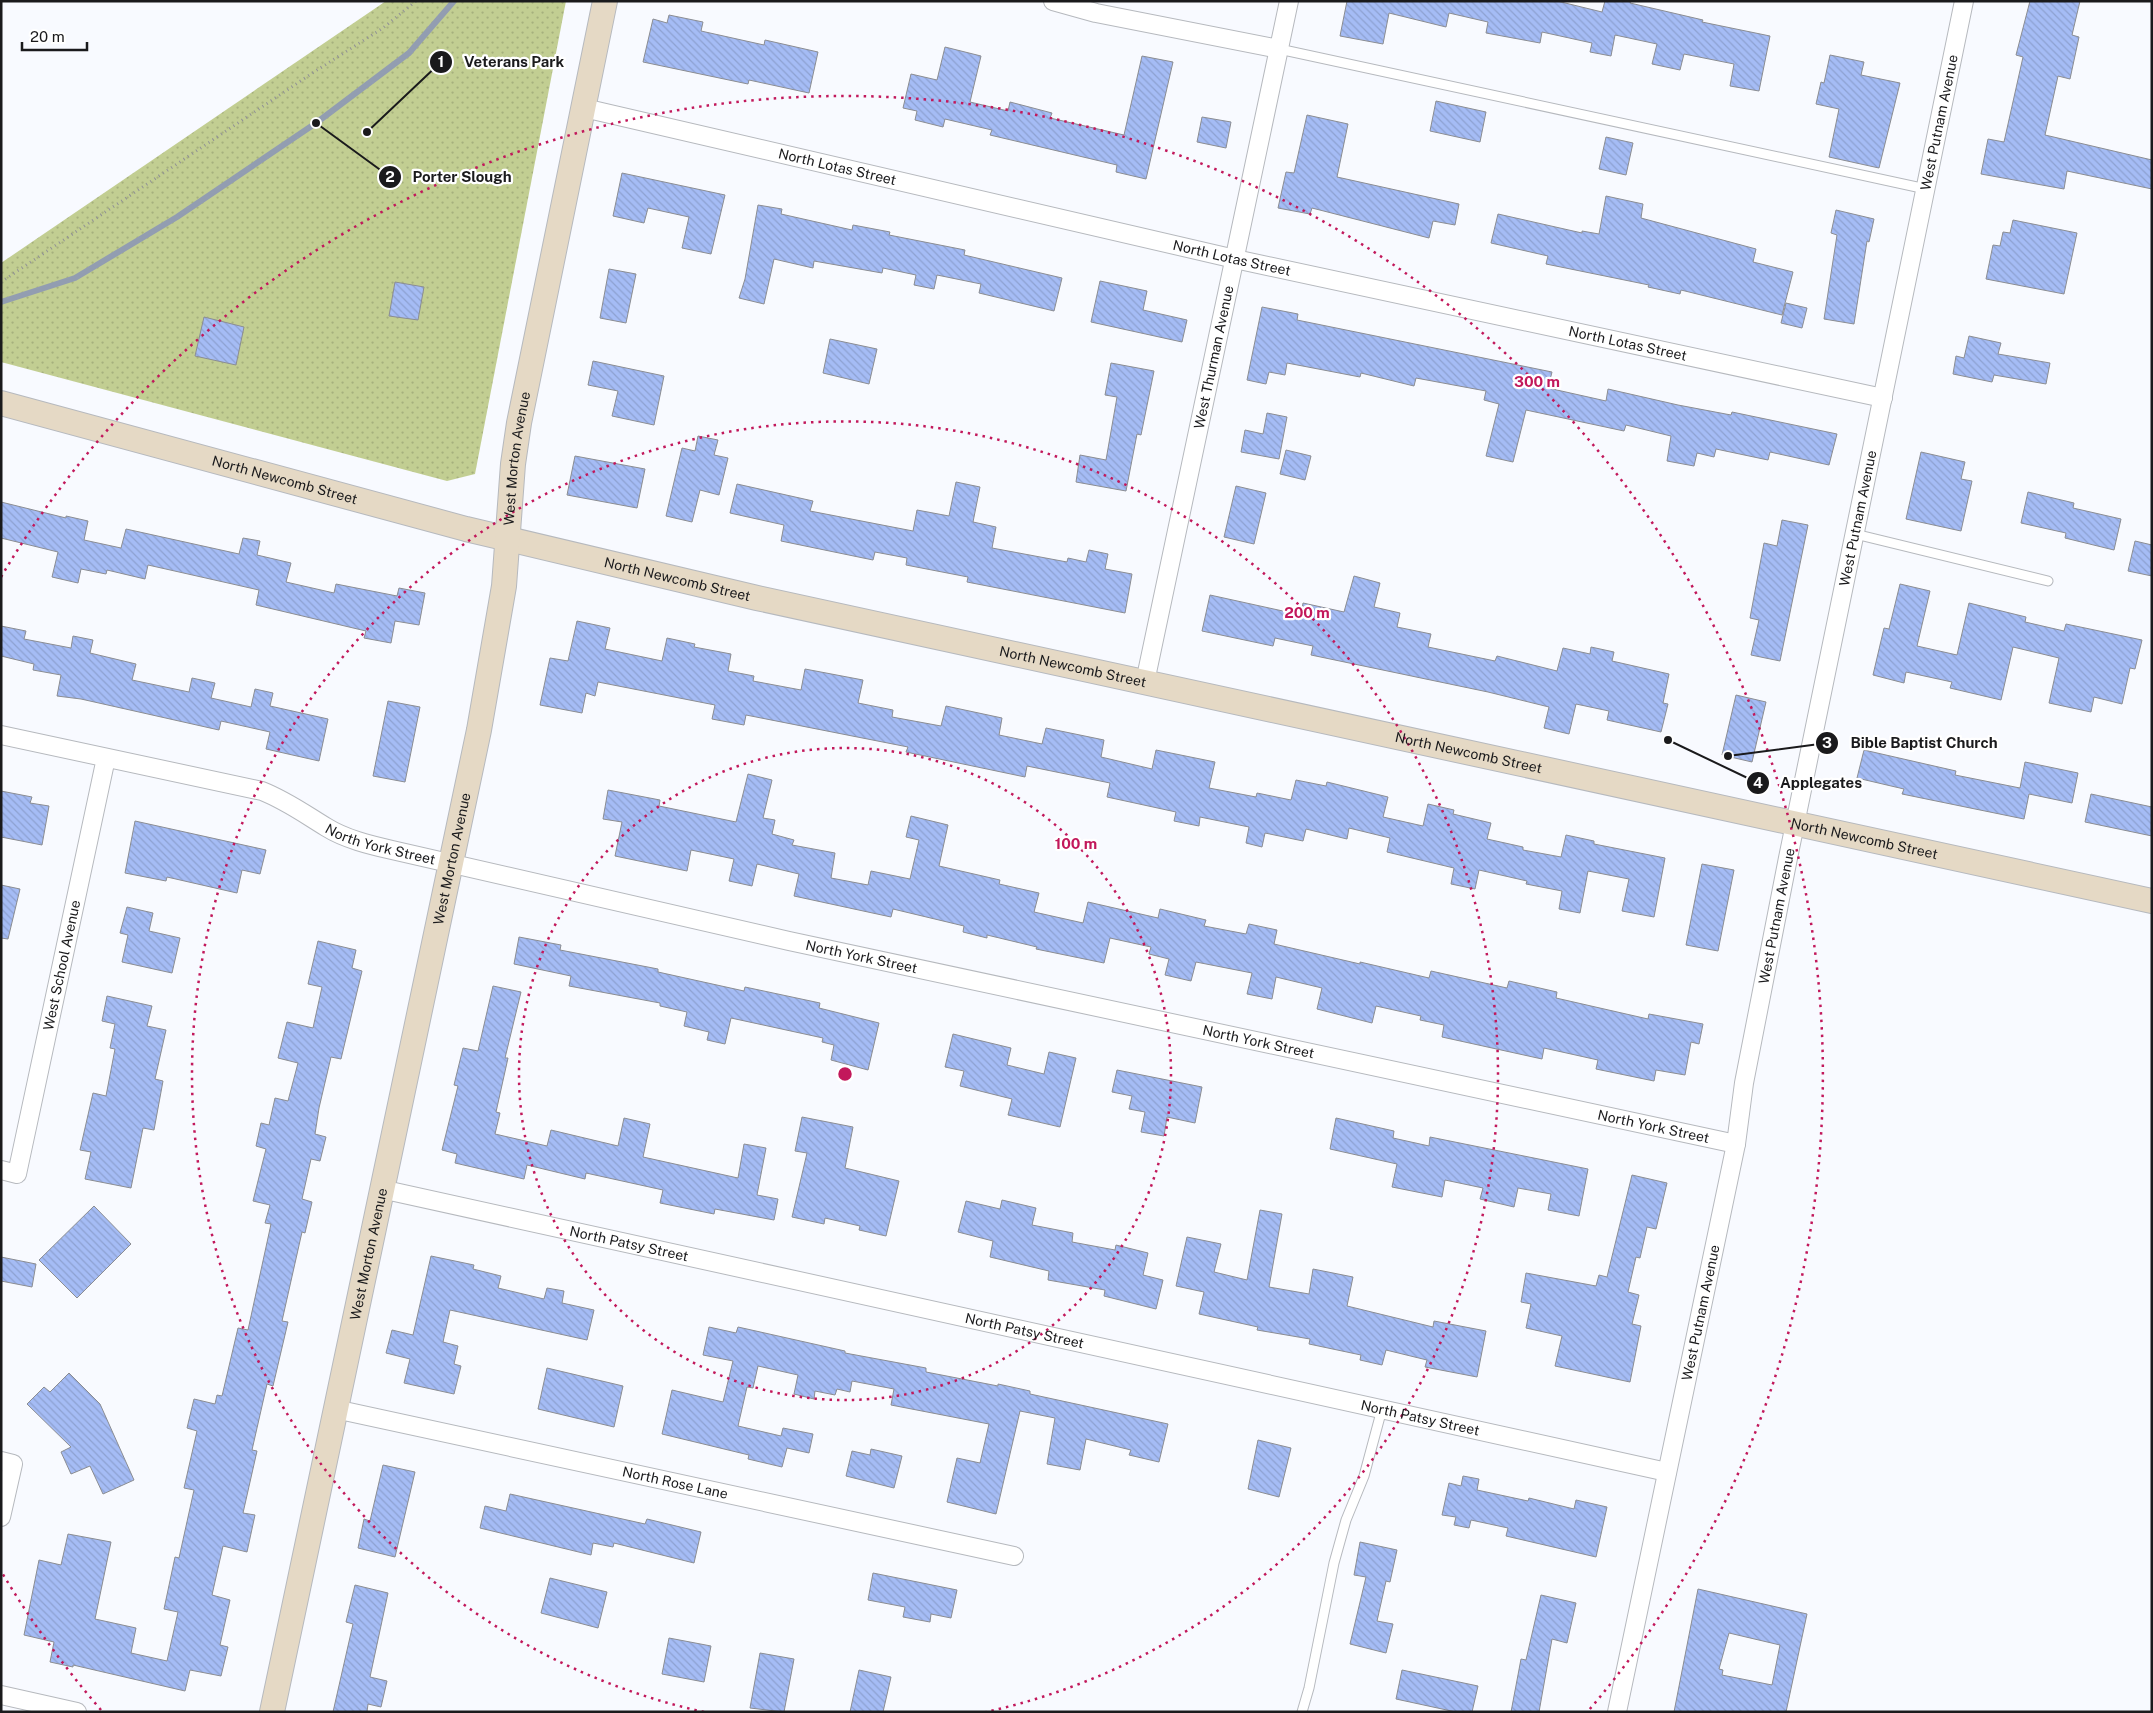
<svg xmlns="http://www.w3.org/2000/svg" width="2153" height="1713" font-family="'Public Sans',sans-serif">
<defs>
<pattern id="green-dots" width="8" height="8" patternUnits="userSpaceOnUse" patternTransform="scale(1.25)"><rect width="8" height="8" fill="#c2ce92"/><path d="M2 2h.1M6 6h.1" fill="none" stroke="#a6b07d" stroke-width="1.8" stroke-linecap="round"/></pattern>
<pattern id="building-back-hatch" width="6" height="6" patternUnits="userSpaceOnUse" patternTransform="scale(1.25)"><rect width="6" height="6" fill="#a5bcf5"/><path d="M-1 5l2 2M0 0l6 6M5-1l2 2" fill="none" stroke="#8da1d1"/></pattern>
</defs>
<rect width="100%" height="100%" fill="#f8faff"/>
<!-- green -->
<path fill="url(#green-dots)" d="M386,1H566L475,474L447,481L1,362V263Z"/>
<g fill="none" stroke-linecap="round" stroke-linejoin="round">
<!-- stream -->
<path stroke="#929db1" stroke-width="6" d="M1,302L75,278L177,217L316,123L409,53L454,1"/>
</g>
<!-- building -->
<path fill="url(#building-back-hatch)" stroke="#8b8d92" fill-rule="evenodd" d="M1347,1H1557L1602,12L1605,1H1631L1630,3L1703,20L1702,22L1770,36L1759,91L1730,86L1734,64L1684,54L1680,70L1652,64L1657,44L1615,35L1611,56L1590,52L1592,43L1542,32L1540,43L1486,33L1488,22L1449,13L1446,27L1389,13L1383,44L1340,36Z
M2030,1H2080L2072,35L2079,37L2070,79L2058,76L2045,135L2152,160V189L2067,171L2064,189L1981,174L1988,139L2004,142L2023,57L2016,55Z
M669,15L703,22L701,31L764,45L765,40L818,52L809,93L749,80L748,84L643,62L653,19L667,23Z
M945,47L981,56L970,102L1008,111L1010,102L1052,113L1050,118L1124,135L1142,56L1173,62L1146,179L1116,172L1117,165L990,135L992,130L945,119L943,127L915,120L917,111L903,108L911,74L937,80Z
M1830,55L1864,62L1861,75L1900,83L1879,168L1829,157L1839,109L1816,104L1821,82L1824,83Z
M1436,101L1486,112L1480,142L1430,131Z
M1307,115L1348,124L1337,177L1459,204L1455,225L1433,221L1429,238L1312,208L1310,214L1278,208L1286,172L1294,173Z
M1202,117L1231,122L1226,148L1197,142Z
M1606,137L1633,143L1626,175L1599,169Z
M622,173L725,195L711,254L682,248L689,217L648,208L644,223L613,216Z
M1606,196L1643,204L1641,218L1756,249L1753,262L1793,272L1782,315L1681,290L1680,294L1648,287L1649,285L1546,264L1548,256L1491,243L1498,214L1582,233V231L1599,234Z
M758,205L782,209L781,214L852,230L853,225L890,232L889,235L965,250L964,255L1062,278L1054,311L979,293L981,284L937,275L934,289L914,285L916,275L883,268L882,273L814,261L813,268L774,259L764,304L739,298L745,279Z
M1836,210L1874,219L1869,242L1867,241L1854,324L1824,319L1837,235L1831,233Z
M2013,220L2077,233L2064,294L1986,279L1993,245L2000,246L2003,232L2010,233Z
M609,269L636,274L626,323L600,318Z
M1100,281L1147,291L1143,310L1187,320L1182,342L1091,322Z
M395,282L424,287L418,320L389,316Z
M1786,303L1807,308L1802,328L1781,323Z
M1262,307L1298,314L1297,320L1552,372L1548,388L1606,401L1608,389L1678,405L1731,415L1732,412L1837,434L1829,465L1770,452L1768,460L1716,449L1714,457L1697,453L1694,466L1667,461L1671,436L1626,425L1624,431L1526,410L1513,462L1486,456L1499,404L1484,400L1486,391L1416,378L1414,386L1361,373L1360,377L1287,363L1285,375L1269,372L1266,384L1247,380Z
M204,317L244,327L236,365L195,356Z
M1969,336L2001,343L1998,354L2050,363L2046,384L1994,375L1992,382L1953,374L1956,356L1964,358Z
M830,339L877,349L869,384L823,373Z
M593,361L664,376L654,425L612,416L618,391L588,385Z
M1111,363L1154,371L1141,435L1137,434L1126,491L1076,482L1080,455L1106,460L1117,397L1105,395Z
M1267,413L1287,417L1279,459L1241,452L1245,430L1263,434Z
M698,436L718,440L714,455L728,458L719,495L700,490L692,522L666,516L682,448L695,451Z
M1286,450L1311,456L1305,480L1280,474Z
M1921,452L1965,462L1961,479L1972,481L1961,531L1906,519Z
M575,456L645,469L637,508L567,495Z
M956,482L980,487L973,522L996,527L992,548L1067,562L1068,558L1086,562L1089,550L1108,554L1105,569L1132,574L1125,613L967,582L968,577L906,565L907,558L875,552L873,560L781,541L784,525L730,513L737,484L813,501L810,511L913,531L917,510L949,516Z
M1236,486L1266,493L1254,544L1224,537Z
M2028,492L2074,503L2073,508L2121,519L2114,550L2065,538L2066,533L2021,523Z
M1,502L66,518V516L88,521L84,540L121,548L126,529L239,554L243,538L260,541L257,555L291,563L286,582L334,593L336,584L397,596L399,588L425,593L419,625L395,621L391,643L364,638L366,631L256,605L259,590L148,565L145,579L107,570L106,574L81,569L78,583L52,577L58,552L1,538Z
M1782,520L1808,525L1780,661L1751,655L1759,620L1750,618L1764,543L1777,546Z
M2135,541L2152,545V576L2128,571Z
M1354,576L1380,583L1374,607L1400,613L1397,627L1431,634L1428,647L1495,661L1497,656L1557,671L1563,648L1590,654L1591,647L1614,652L1612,661L1669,674L1663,703L1668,704L1661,732L1607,720L1609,711L1576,704L1569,734L1544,728L1549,707L1488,692L1311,655L1313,646L1275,638L1273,646L1202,631L1210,595L1301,615L1303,603L1344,612Z
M1900,584L1930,591L1917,646L1957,655L1969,603L2026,617L2025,622L2064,631L2066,624L2142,640L2135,669L2130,668L2122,704L2094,697L2091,712L2049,703L2059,658L2013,647L2001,700L1950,688L1952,682L1906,672L1904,683L1873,675L1884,628L1889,629Z
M577,621L610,628L605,649L662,661L667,638L695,644L694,647L731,654L728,671L754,676L753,681L801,690L805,669L863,680L858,703L893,710L892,717L941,726L946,706L1002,718L999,735L1042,744L1046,728L1104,740L1101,757L1152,769L1156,750L1215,762L1209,788L1256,797L1257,793L1291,800L1296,780L1326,786L1327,782L1388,797L1383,817L1423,826L1428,804L1454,810L1453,814L1491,823L1487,839L1523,847V850L1561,857L1566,835L1594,841V844L1665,858L1654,917L1622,911L1629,879L1588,871L1580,913L1559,909L1562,891L1526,884L1527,881L1479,870L1475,889L1451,884L1454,868L1387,852L1390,838L1349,828L1347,839L1306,829L1303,841L1265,833L1262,847L1246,843L1249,827L1200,817L1199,826L1174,821L1176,812L1107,797L1110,783L1027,766L1025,777L906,752L908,747L746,715L744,725L712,719L715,705L598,682L595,696L586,693L582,713L540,705L550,658L568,661Z
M1,626L26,631L24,639L71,648L73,636L93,640L90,653L136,664L132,680L189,692L192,678L215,683L211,698L251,707L255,689L273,693L270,706L328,719L319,761L266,749L270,732L221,721L219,730L81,699L57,696L61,675L33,670L34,664L1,656Z
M1736,695L1766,702L1752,762L1722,755Z
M388,701L420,707L405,782L373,776Z
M1864,750L1956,771L1955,775L2020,788L2025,762L2078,773L2072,803L2029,794L2024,819L1902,794L1904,789L1857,778Z
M748,774L772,780L763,818L775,820L772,834L794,840L792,845L835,853L831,878L868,885L871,871L910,879L919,840L906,837L911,816L948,825L939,866L1000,880L999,884L1039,893L1034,912L1083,923L1088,902L1158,918L1160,909L1206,920L1204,926L1246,934L1249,924L1277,930L1274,944L1360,964V962L1429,978L1431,971L1507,988L1509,981L1557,992L1556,998L1648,1019L1649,1014L1703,1024L1699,1044L1691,1042L1685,1075L1656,1070L1654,1081L1596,1069L1598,1060L1544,1048L1542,1059L1442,1037L1444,1025L1420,1020L1421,1016L1376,1006L1372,1023L1317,1009L1322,988L1276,977L1272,999L1247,994L1252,973L1196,962L1191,981L1165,975L1169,959L1149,954L1151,947L1110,938L1104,963L1036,949L1037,947L987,935V938L963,932L964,926L893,909L891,917L794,896L799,874L757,864L752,886L729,881L734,859L691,850L687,871L615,856L622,822L603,819L608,790L660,800L659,806L736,822Z
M1,791L32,797L30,803L49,806L42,845L1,837Z
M2091,794L2152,807V836L2085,822Z
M135,821L266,850L260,874L242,870L237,893L167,877L166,881L125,873Z
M1702,864L1734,870L1718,951L1686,945Z
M1,885L20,889L8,939L1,938Z
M127,907L153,913L149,931L180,938L172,973L122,962L128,935L120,933Z
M519,937L561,945L560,950L658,969V972L744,991L745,987L820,1003L819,1008L879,1023L868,1070L831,1060L834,1045L822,1042L823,1038L731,1018L725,1044L707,1040L709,1032L684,1026L687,1012L660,1006V1003L569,986L571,976L514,964Z
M318,941L356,950L352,968L362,971L341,1059L331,1057L319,1108L315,1134L326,1137L320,1161L311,1159L302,1199L312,1202L305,1233L302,1232L282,1321L288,1322L273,1386L267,1384L252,1450L257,1451L243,1513L255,1515L247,1552L223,1546L212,1595L230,1600L220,1645L228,1647L221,1676L190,1670L185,1691L73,1665V1667L50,1662L54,1642L24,1635L39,1560L61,1565L68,1534L111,1542L95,1619L136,1628L131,1653L167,1661L178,1612L164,1609L175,1557L179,1558L194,1490L184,1488L197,1431L187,1428L194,1399L215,1404L217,1395L222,1396L238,1328L248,1330L271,1224L265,1223L270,1205L253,1201L266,1149L256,1146L261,1123L269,1125L275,1098L288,1101L298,1063L278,1058L287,1022L313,1028L322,987L308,984Z
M493,986L521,992L505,1058H508L496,1112L500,1113L495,1134L547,1146L551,1130L618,1146L624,1118L650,1124L643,1157L738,1178L744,1144L766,1148L757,1195L778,1199L774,1220L715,1209L714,1214L660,1203L663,1190L586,1173L585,1179L527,1165L524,1179L455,1163L457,1154L442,1150L458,1086L454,1085L463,1048L478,1051Z
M107,996L152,1006L147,1026L166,1030L155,1079L163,1081L154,1130L143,1128L131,1188L85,1179L91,1152L80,1150L93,1093L106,1096L115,1049L110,1048L115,1024L102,1021Z
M953,1034L1011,1048L1007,1065L1044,1074L1049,1052L1076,1058L1060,1127L1008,1115L1012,1099L960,1086L964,1071L945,1067Z
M1117,1070L1202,1087L1195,1123L1167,1117L1164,1136L1141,1132L1145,1112L1129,1109L1132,1096L1112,1092Z
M802,1117L853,1127L845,1168L899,1181L886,1236L859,1230L860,1226L825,1218L824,1224L792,1217L807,1153L795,1151Z
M1336,1118L1394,1131L1393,1138L1429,1146L1430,1137L1588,1169L1579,1216L1548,1210L1551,1194L1518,1188L1514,1207L1480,1199L1483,1188L1445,1180L1442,1197L1392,1187L1397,1164L1330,1149Z
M1632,1175L1667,1183L1656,1229L1647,1227L1640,1258L1636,1257L1628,1292L1639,1295L1632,1324L1641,1326L1630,1382L1555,1366L1562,1336L1526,1328L1531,1304L1521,1302L1526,1273L1596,1286L1599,1275L1607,1277Z
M1002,1200L1036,1208L1032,1225L1073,1233L1072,1242L1115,1250L1116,1245L1148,1253L1143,1275L1163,1280L1156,1309L1104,1296L1105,1290L1048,1280L1049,1271L990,1257L993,1241L958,1232L966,1201L1000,1209Z
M94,1206L131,1244L77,1298L39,1260Z
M1260,1210L1282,1214L1269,1287L1309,1294L1313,1269L1353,1277L1347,1306L1433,1327L1434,1321L1486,1331L1477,1377L1425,1367L1427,1360L1386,1350L1382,1365L1360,1360L1361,1355L1309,1344L1310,1339L1257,1330L1258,1327L1199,1314L1204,1292L1176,1286L1187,1237L1221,1244L1214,1272L1247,1280Z
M431,1256L474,1265L473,1269L501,1276L498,1288L544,1299L547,1288L564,1291L562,1303L594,1310L587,1340L450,1310L443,1342L458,1346L454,1364L461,1366L454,1394L404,1383L410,1359L386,1353L392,1330L413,1335Z
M1,1257L36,1264L32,1287L1,1281Z
M709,1327L736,1333L738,1327L845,1351V1353L926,1368V1372L998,1386V1384L1030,1391V1394L1168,1424L1159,1462L1129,1455L1131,1450L1086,1439L1080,1470L1047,1464L1055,1418L1020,1411L996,1514L947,1502L957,1458L980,1463L989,1424L891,1405L894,1389L852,1381L850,1392L837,1389L835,1395L815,1391L814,1399L794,1394L798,1375L758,1366L753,1388L747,1387L738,1426L781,1436L783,1428L813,1434L809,1453L787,1448L782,1467L748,1459L749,1455L662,1434L672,1390L723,1402L733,1361L703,1355Z
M547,1368L623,1386L614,1427L538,1409Z
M69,1373L100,1404L134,1480L103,1494L90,1466L71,1474L61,1452L71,1447L27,1404L44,1387L50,1392Z
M1258,1440L1291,1448L1279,1497L1248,1489Z
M871,1449L902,1456L894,1488L846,1476L852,1451L870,1455Z
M383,1465L415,1472L395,1557L358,1548L364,1519L370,1521Z
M1463,1476L1479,1479L1477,1490L1528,1501L1529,1498L1574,1509L1576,1500L1607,1507L1596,1557L1506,1536L1508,1528L1471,1520L1469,1528L1454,1525L1456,1517L1442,1515L1449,1483L1461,1486Z
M510,1494L645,1524L647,1519L701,1532L694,1563L614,1543L613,1547L593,1543L591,1555L480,1528L485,1506L506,1511Z
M1360,1542L1397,1550L1390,1582L1386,1581L1377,1621L1393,1624L1386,1653L1350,1644L1366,1577L1354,1575Z
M873,1573L957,1590L951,1618L931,1614L930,1622L903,1617L905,1607L868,1600Z
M550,1578L607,1592L598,1628L541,1613Z
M355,1585L388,1593L370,1677L387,1681L381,1707L368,1704L367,1712H333L353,1624L346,1622Z
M1698,1589L1807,1614L1786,1712H1674ZM1729,1633L1780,1645L1772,1685L1722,1675L1723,1670L1719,1669Z
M1541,1595L1576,1603L1567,1643L1552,1639L1539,1712H1511L1521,1659L1526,1660Z
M669,1638L711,1646L704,1682L662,1674Z
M760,1653L794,1659L784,1712L750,1708Z
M859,1670L891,1677L883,1712H850Z
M1402,1670L1478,1686L1472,1712H1456L1396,1699Z"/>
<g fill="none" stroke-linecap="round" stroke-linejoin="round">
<defs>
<path id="service" d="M1279,49L1926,189
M1855,534L2048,581
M1302,1712L1309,1688L1334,1563L1346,1520L1364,1476L1382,1409"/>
<g id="minor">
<path d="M1053,1L1096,13L1279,49"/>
<path id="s1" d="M584,108L1235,259L1883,398"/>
<path id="s2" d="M1145,682L1289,1"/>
<path id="s3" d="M1,735L262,791C287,801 303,813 326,827C345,839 370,845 392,850L789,941L1736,1144"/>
<path id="s4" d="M1,1170L17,1174L106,758"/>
<path id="s5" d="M381,1189L1667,1472"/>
<path id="s6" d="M335,1409L1014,1556"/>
<path d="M1,1461L13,1464L1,1517"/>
<path d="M1,1695L77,1712"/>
<path id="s7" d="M1617,1712L1736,1144L1744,1083L1788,858L1964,1"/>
</g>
<g id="secondary">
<path id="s8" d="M1,403L466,529L757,598L2152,901"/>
<path id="s9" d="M272,1712L479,730L504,586L513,464L519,423L605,1"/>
</g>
</defs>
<!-- service casing -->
<use href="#service" stroke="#b6b9be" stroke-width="11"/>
<!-- minor casing -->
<use href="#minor" stroke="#b6b9be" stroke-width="20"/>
<!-- secondary casing -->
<use href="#secondary" stroke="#b6b9be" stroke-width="26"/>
<!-- path -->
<path stroke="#909194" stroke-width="3" stroke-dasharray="1 4" stroke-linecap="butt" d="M1,282L314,72L383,28L416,1"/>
<!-- service -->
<use href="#service" stroke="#fff" stroke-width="9"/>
<!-- minor -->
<use href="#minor" stroke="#fff" stroke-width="18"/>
<!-- secondary -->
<use href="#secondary" stroke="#e5d9c5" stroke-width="24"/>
</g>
<!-- distance rings -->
<g fill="none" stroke="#c2185b" stroke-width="2.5" stroke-dasharray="2.5 5">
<circle cx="845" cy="1074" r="326"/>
<path d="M704 1712A653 653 0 1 1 986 1712"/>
<path d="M101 1710A979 979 0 0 1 1 1571M1 577A979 979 0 1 1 1589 1710"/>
</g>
<g text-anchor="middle" stroke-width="4.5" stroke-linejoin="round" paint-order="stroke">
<!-- street labels -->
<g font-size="14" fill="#1a1a1c" stroke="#fff">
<text dy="5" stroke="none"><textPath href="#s7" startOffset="1622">West Putnam Avenue</textPath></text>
<text dy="5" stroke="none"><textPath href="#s1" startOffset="260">North Lotas Street</textPath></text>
<text dy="5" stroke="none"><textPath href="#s1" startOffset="665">North Lotas Street</textPath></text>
<text dy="5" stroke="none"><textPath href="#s1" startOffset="1070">North Lotas Street</textPath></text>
<text dy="5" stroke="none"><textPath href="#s2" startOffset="332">West Thurman Avenue</textPath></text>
<text dy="5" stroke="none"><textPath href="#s9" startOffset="1278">West Morton Avenue</textPath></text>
<text dy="5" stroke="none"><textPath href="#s8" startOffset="294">North Newcomb Street</textPath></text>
<text dy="5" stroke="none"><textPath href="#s7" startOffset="1218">West Putnam Avenue</textPath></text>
<text dy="5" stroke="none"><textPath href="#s8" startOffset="699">North Newcomb Street</textPath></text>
<text dy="5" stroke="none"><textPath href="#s8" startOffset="1104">North Newcomb Street</textPath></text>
<text dy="5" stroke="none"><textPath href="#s8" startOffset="1509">North Newcomb Street</textPath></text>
<text dy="5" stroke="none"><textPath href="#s8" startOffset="1914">North Newcomb Street</textPath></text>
<text dy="5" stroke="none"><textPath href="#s3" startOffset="398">North York Street</textPath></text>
<text dy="5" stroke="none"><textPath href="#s9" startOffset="872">West Morton Avenue</textPath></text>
<text dy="5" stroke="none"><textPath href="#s7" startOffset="812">West Putnam Avenue</textPath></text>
<text dy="5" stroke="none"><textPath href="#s3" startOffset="892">North York Street</textPath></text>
<text dy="5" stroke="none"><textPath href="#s4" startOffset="230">West School Avenue</textPath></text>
<text dy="5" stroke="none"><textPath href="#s3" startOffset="1298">North York Street</textPath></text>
<text dy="5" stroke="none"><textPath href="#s3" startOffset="1702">North York Street</textPath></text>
<text dy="5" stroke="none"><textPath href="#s5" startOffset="254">North Patsy Street</textPath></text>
<text dy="5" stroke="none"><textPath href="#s9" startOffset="468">West Morton Avenue</textPath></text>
<text dy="5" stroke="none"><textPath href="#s7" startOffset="408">West Putnam Avenue</textPath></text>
<text dy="5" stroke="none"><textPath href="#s5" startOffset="659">North Patsy Street</textPath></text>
<text dy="5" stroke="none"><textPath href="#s5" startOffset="1064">North Patsy Street</textPath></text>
<text dy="5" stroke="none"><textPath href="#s6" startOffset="348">North Rose Lane</textPath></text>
</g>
</g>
<circle cx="845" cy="1074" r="8" fill="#c2185b" stroke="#fff" stroke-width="2.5"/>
<g font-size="15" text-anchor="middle" font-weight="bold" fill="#c2185b" stroke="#fff" stroke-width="4.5" stroke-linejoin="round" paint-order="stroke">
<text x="1537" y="387">300 m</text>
<text x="1307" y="618">200 m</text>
<text x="1076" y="849">100 m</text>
</g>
<!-- callouts -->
<path fill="none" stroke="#1a1a1c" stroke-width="2" d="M367 132L441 62M316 123L390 177M1728 756L1827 743M1668 740L1758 783"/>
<g fill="#1a1a1c" stroke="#fff" stroke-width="2">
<circle cx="367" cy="132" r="5"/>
<circle cx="316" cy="123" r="5"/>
<circle cx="1728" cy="756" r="5"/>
<circle cx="1668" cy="740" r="5"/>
<circle cx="441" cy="62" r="12"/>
<circle cx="390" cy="177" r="12"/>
<circle cx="1827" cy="743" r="12"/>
<circle cx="1758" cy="783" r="12"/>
</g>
<g font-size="15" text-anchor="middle" font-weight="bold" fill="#fff">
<text x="441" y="67">1</text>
<text x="390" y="182">2</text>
<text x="1827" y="748">3</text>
<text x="1758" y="788">4</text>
</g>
<g font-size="15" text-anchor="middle" font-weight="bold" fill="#1a1a1c" stroke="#fff" stroke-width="4.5" stroke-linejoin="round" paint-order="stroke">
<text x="514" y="67">Veterans Park</text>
<text x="462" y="182">Porter Slough</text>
<text x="1924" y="748">Bible Baptist Church</text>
<text x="1821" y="788">Applegates</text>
</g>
<!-- border -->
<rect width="2153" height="1713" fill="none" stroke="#1a1a1c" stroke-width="5"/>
<!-- scale -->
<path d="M22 42v8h65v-8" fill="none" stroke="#1a1a1c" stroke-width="2.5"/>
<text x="30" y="42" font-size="15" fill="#1a1a1c" stroke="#ffffff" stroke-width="4" paint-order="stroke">20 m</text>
</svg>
